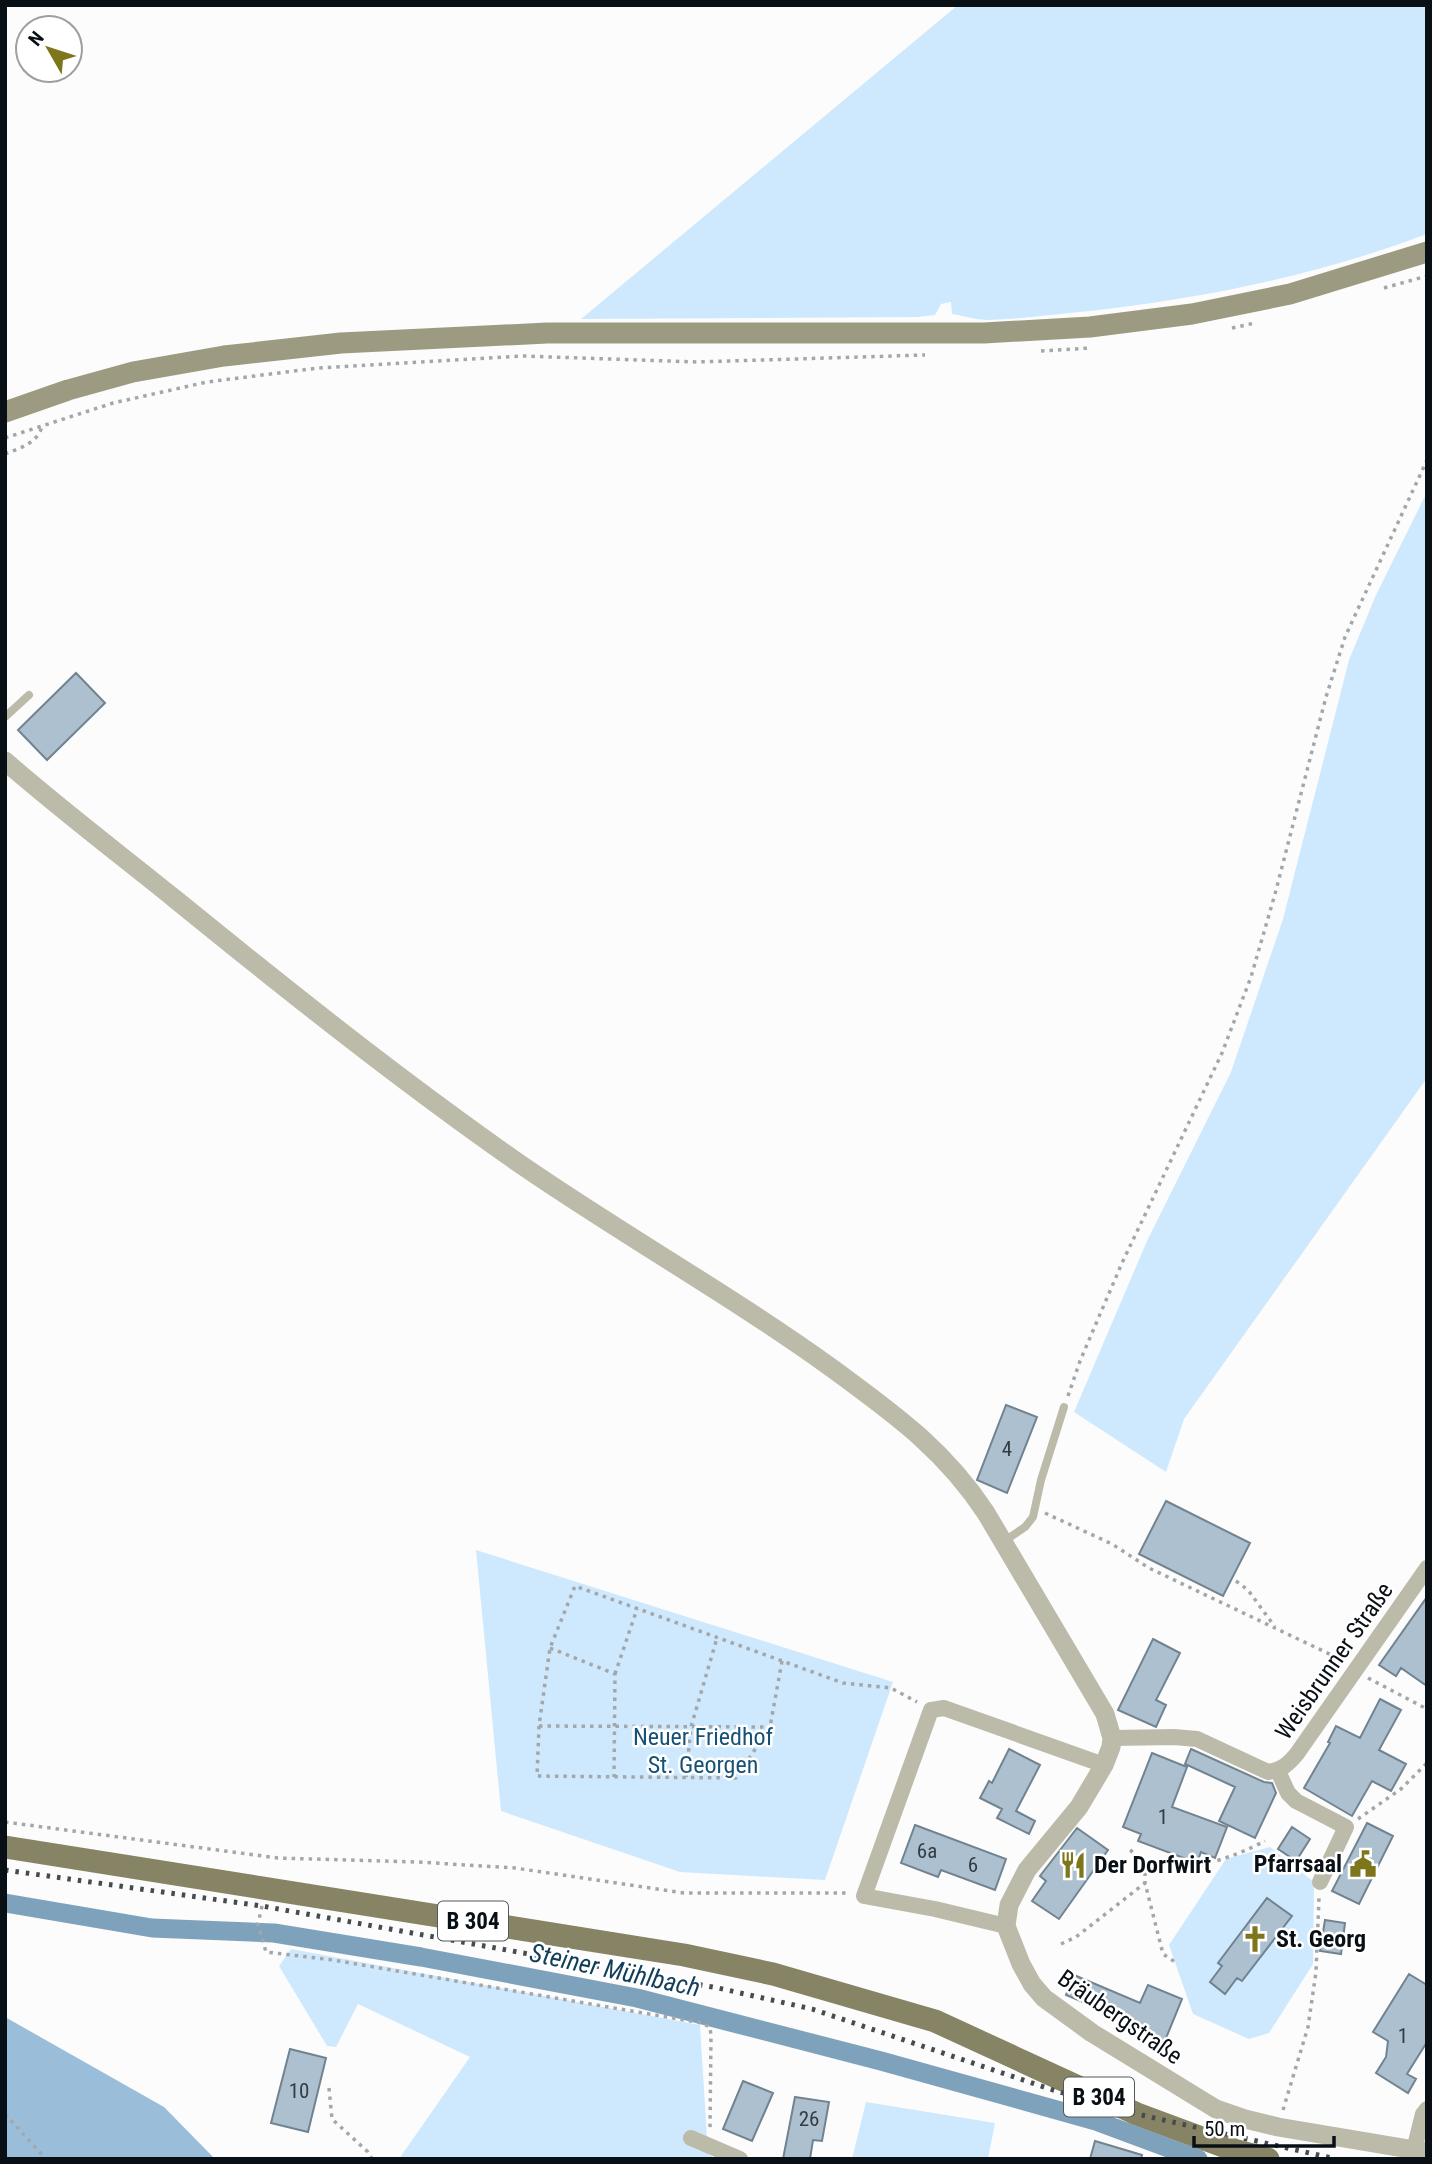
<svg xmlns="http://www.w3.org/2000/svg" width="1432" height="2164" font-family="'Roboto Condensed',sans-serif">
<rect width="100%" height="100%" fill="#fcfcfc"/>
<!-- green -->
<path fill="#cee9fd" d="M958,5H1427V234C1319,275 1204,298 1090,311C1056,314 1022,319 989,320C977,320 964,316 952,314L951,302L941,304L935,315L918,317L581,319Z
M1427,492V1078L1184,1419L1166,1472L1074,1412L1147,1241L1231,1072L1283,919L1349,660L1376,595Z
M476,1550L893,1682L825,1880L680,1872L501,1811Z
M1270,1847L1314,1882L1313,1964L1269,2033L1249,2039L1193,2014L1169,1945L1226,1859Z
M291,1949L700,2025L708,2154L716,2159H399L470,2057L358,2004L336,2047L327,2046L279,1966Z
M866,2102L995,2123L988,2159H852Z"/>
<!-- forest -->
<path fill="#9abed9" d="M5,2017L164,2107L215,2159H9L5,2155Z"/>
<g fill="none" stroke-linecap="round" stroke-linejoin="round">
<!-- canal -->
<path stroke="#7fa2bc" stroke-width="19" d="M5,1903L152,1928L274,1933L421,1957L637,1998L881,2061L1096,2121L1198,2159"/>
</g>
<!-- building -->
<path fill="#adc0cf" stroke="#718390" stroke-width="2" d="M76,673L105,703L47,760L18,730Z
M1006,1405L1037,1417L1007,1493L977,1480Z
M1166,1501L1250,1543L1223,1596L1139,1554Z
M1427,1597V1686L1401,1668L1396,1676L1379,1665Z
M1153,1639L1180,1653L1156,1700L1166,1705L1156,1727L1118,1710Z
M1380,1699L1401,1710L1379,1750L1406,1764L1391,1791L1372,1781L1352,1816L1304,1788L1330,1743L1328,1742L1336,1726L1360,1738Z
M1009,1749L1040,1765L1016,1811L1035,1821L1029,1834L997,1818L1002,1809L980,1798L989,1781L992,1783Z
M1191,1749L1264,1782L1272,1783L1276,1793L1255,1838L1219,1821L1235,1787L1185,1764Z
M1152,1753L1187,1767L1172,1807L1227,1827L1215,1858L1201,1852L1197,1863L1138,1841L1141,1834L1123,1827Z
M1367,1823L1393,1836L1359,1904L1332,1891Z
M915,1825L1006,1859L995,1890L941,1870L938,1877L901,1863Z
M1292,1827L1310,1839L1296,1861L1278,1849Z
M1077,1828L1108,1850L1059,1919L1032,1901L1046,1881L1040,1876Z
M1267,1898L1292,1916L1242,1981L1237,1978L1225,1994L1210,1982L1222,1966L1218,1963Z
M1325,1920L1345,1923L1341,1954L1320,1951Z
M1409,1974L1427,1985V2042L1407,2074L1416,2079L1408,2093L1376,2073L1386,2057L1388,2041L1373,2032Z
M1074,1975L1140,2003L1148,1985L1182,1999L1164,2043L1134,2030L1136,2024L1066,1995Z
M290,2049L326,2058L308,2132L271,2123Z
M743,2081L773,2093L752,2141L723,2129Z
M795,2097L829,2102L822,2141L813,2140L810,2159H783Z
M1095,2141L1142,2155L1141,2159H1090Z"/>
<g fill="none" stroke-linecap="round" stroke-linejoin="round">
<!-- path -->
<path stroke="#a4a7a9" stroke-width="3.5" stroke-dasharray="3.5 5" stroke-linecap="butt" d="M1384,288L1427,276
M1232,328L1255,323
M1041,351L1089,348
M5,438L113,403L207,382L318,368L523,356L697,362L925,355
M5,454C20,448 38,443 42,426
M1068,1396L1080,1361L1122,1263L1222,1053L1251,977L1275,894L1326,697L1345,637L1427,460
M1045,1513L1112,1544L1149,1568L1342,1660
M1236,1581L1248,1590L1275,1627
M550,1648L615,1674L614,1777
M782,1661L770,1727L736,1778L537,1776L539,1726L550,1648L575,1586L843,1683L891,1688L917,1702
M615,1674L637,1609
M1368,1678L1427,1709
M539,1726L768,1727
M686,1777L691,1727L717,1638
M1358,1819L1401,1789L1427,1763
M5,1822L278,1858L418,1862L515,1868L684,1893H849
M1130,1850C1136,1854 1141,1861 1148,1864C1181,1877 1234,1857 1265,1841
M1145,1864V1883L1163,1954L1175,1962
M262,1906L258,1924L266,1952L333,1960L702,2023L710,2027L711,2036L710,2128
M1061,1944L1076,1937L1145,1883
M329,2088L332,2119L368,2152L372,2159
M1283,2110L1308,2027L1316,1972L1319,1898
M5,2114L46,2159"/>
<!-- service -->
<path stroke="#bcbba9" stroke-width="8" d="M5,717L29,695
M1003,1542L1025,1527L1033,1517L1041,1480L1064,1407"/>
<!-- minor -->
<path stroke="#bcbba9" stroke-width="16" d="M1112,1738L1174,1737L1197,1739L1268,1772C1282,1770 1287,1765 1296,1755L1427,1568
M1278,1771L1288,1793L1296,1801L1346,1827L1320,1882
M1006,1926L935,1909L864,1896L931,1710L944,1708L1104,1765
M691,2138L740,2159
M1414,2150L1423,2114L1427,2109"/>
<!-- tertiary -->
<path stroke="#bcbba9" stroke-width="19" d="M5,761C60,809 118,853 175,899C287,990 401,1081 520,1164C623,1235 732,1296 833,1369C894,1414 944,1449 986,1513L1105,1714L1112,1738L1111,1747L1104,1765L1079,1807L1027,1870L1009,1905L1006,1926L1021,1964L1032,1984L1044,1998L1092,2033L1216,2109L1245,2119L1278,2127L1427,2152"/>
<!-- secondary -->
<path stroke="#9c9b81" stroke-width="21" d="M5,412L68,390L133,372L224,356L341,343L547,333H984L1090,327L1192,314L1290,294L1427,252"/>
<!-- primary -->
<path stroke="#868464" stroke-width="23" d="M5,1847L684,1955L773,1974L935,2021L1137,2114L1234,2150L1268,2159"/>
<!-- rail -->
<path stroke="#464b4f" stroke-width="5" stroke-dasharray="3.5 7" stroke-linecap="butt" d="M5,1870L262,1906L718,1988L812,2009L1053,2090L1137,2114L1336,2159"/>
</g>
<!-- icons -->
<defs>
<symbol id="civic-bare" viewBox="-9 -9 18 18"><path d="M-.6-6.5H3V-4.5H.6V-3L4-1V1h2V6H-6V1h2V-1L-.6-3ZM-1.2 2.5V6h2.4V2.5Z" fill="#7e761a" stroke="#fff" stroke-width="2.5" paint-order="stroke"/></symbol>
<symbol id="restaurant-bare" viewBox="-9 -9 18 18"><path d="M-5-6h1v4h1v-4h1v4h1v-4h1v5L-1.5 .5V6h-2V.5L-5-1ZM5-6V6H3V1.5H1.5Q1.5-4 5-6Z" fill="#7e761a" stroke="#fff" stroke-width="2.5" paint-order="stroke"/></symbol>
<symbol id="church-bare" viewBox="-9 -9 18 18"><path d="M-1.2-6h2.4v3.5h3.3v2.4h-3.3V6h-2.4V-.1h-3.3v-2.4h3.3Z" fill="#7e761a" stroke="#fff" stroke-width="2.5" paint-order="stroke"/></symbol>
</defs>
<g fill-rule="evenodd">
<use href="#civic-bare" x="1344" y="1845" width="38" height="38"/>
<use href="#restaurant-bare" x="1054" y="1846" width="38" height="38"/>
<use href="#church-bare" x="1236" y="1920" width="38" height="38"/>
</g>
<g text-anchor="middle" stroke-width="5" stroke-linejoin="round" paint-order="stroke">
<!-- number labels -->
<g font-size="21" fill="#323c44">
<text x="1007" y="1456">4</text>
<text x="1163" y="1824">1</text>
<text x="927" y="1858">6a</text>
<text x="973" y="1872">6</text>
<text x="1403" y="2043">1</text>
<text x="299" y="2098">10</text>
<text x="809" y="2126">26</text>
</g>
<!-- shield labels -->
<g fill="#fff" stroke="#53585b" stroke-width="2">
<rect x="438" y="1901.5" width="70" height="39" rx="5"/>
<rect x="1064" y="2077.5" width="70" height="39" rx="5"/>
</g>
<g font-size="23" font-weight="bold" fill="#091015">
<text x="473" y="1929">B 304</text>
<text x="1099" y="2105">B 304</text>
</g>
<!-- street labels -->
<g font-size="24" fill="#091015" stroke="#fff">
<text transform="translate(1334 1661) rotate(-55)" y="8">Weisbrunner Straße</text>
<text transform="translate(1120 2017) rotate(35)" y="8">Bräubergstraße</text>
</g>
<!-- park labels -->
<g font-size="24" fill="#175276" stroke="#fff">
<text x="703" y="1745">Neuer Friedhof<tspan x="703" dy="28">St. Georgen</tspan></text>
</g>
<!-- poi labels -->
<g font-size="24" font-weight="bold" fill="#091015" stroke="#fff" text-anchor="start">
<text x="1342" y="1872" text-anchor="end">Pfarrsaal</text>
<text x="1094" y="1873">Der Dorfwirt</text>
<text x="1276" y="1947">St. Georg</text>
</g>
<!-- water labels -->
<g font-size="26" font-style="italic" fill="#133e5a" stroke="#fff">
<text transform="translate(615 1970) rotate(12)" y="9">Steiner Mühlbach</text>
</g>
</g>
<!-- border -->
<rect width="1432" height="2164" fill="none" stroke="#091015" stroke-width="14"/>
<!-- north arrow -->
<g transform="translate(49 49) rotate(309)"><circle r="33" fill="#ffffff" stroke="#9d9fa1" stroke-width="2"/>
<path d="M0-5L12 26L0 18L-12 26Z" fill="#7e761a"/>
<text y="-10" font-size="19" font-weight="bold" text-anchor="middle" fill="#091015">N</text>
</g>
<!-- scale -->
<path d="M1194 2136v10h140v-10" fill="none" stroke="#091015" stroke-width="3.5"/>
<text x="1204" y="2136" font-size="21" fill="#091015" stroke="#ffffff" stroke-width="5" paint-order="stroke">50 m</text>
</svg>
